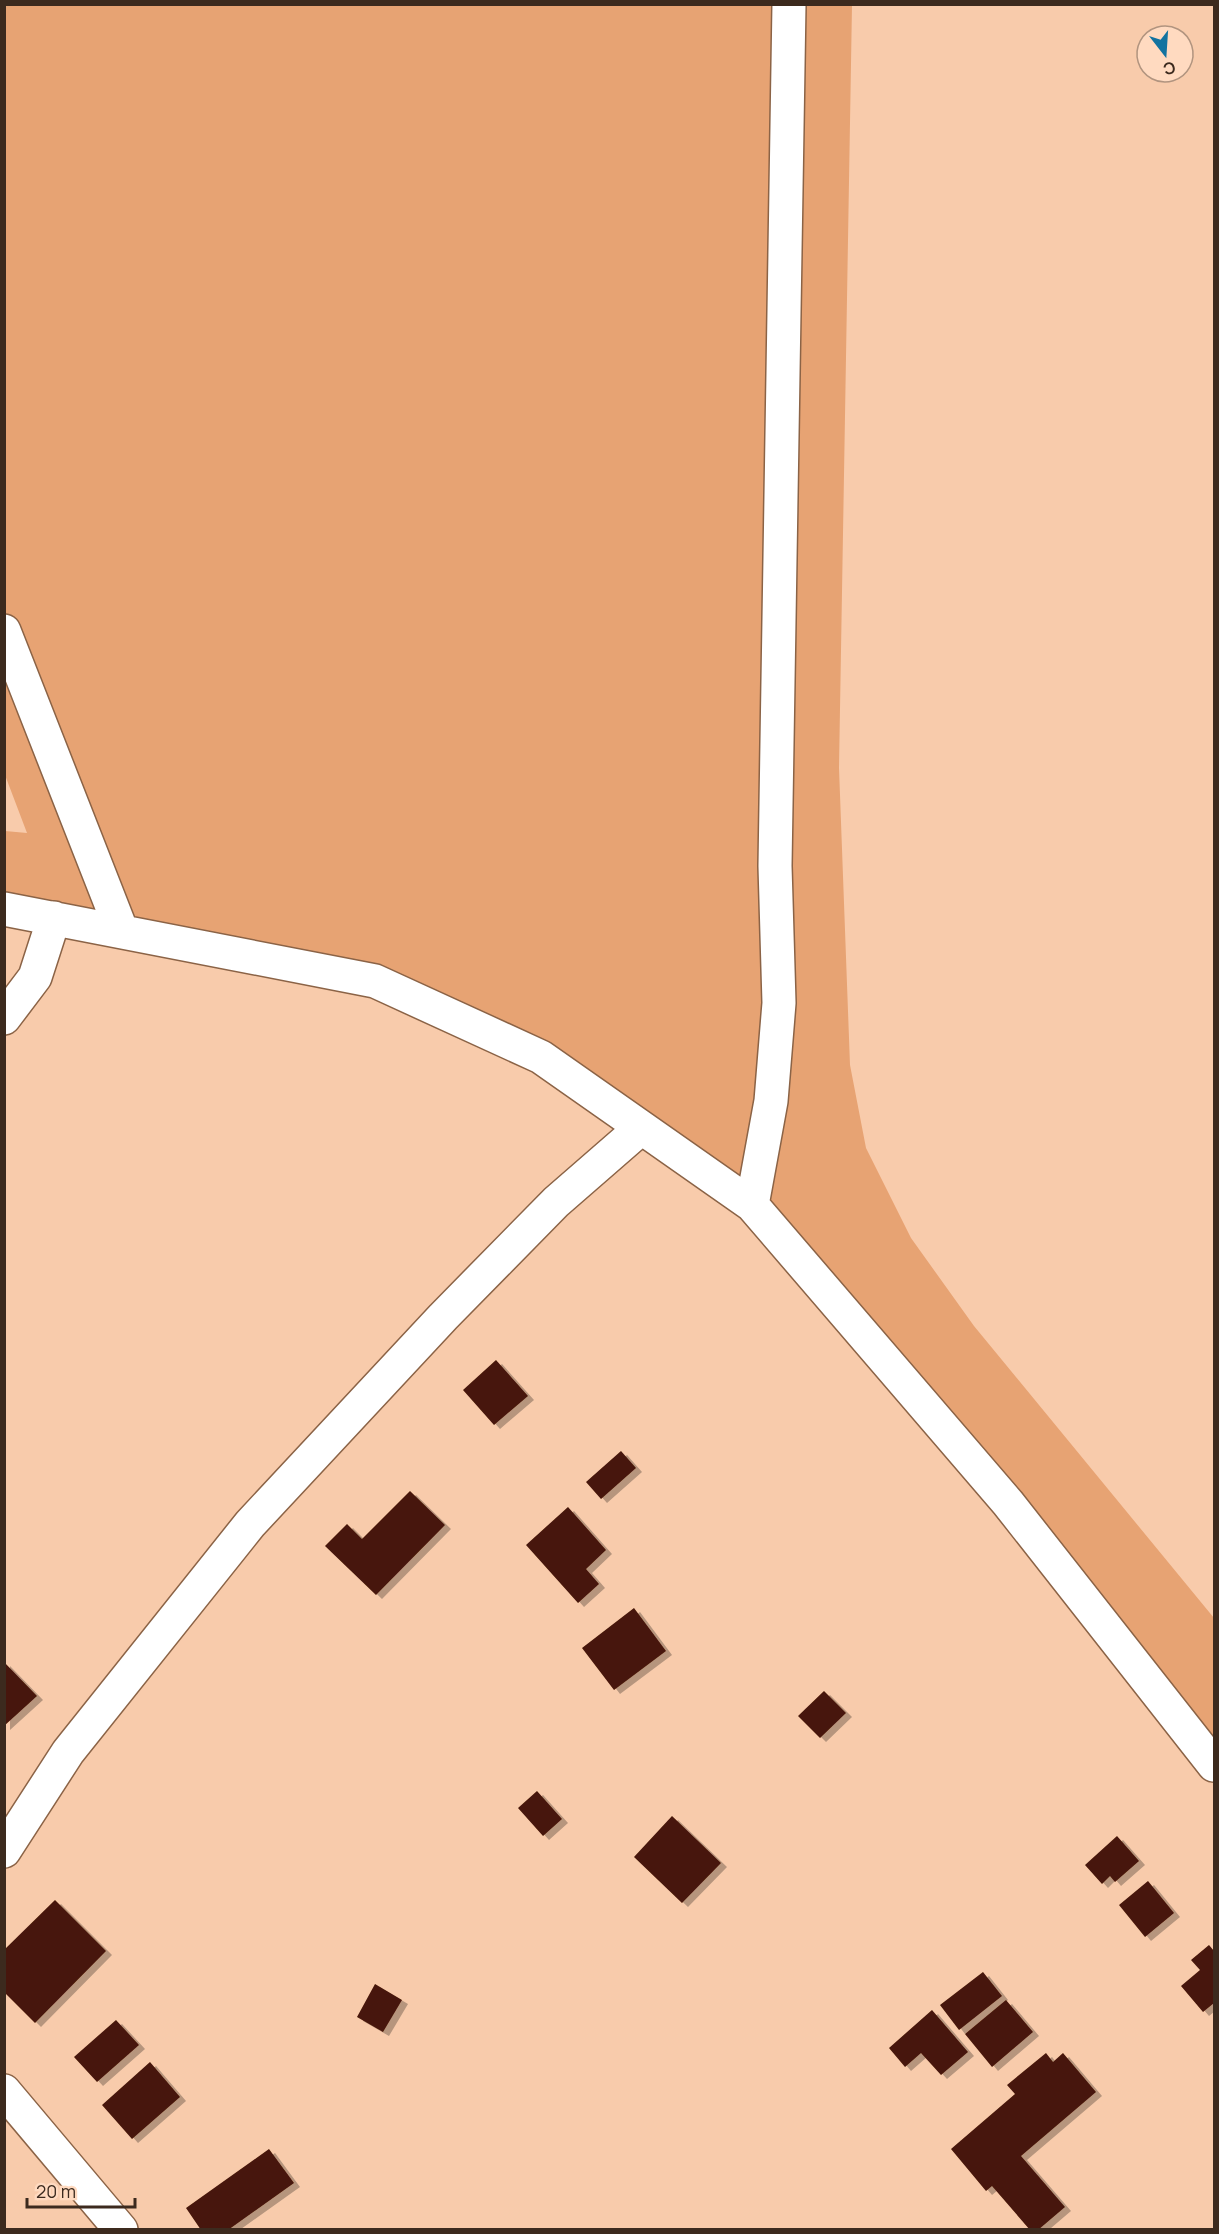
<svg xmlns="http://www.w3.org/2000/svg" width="1219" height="2234" viewBox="0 0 1219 2234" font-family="Manrope,sans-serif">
<defs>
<filter id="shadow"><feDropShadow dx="6" dy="4" stdDeviation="0" flood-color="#0004"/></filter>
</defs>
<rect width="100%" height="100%" fill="#f8cbab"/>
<!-- green -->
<path fill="#e7a373" d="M5 5H852L839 768 850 1065 866 1148 911 1238 974 1326 1214 1618V1765L752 1205 541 1057 375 981 5 909V831L27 833 5 775Z"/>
<!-- building -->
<path fill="#461608" filter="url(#shadow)" d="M496 1360 528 1396 494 1425 463 1390Z
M621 1451 636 1468 601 1499 586 1482Z
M410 1491 445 1525 376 1595 325 1546 347 1524 362 1539Z
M568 1507 606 1550 586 1569 599 1584 578 1603 526 1545Z
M634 1608 666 1651 614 1690 582 1648Z
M4 1662 37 1696 4 1726Z
M824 1691 846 1713 820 1738 798 1716Z
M537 1791 562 1819 543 1836 518 1808Z
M672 1816 721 1863 682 1903 634 1857Z
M1117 1836 1139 1861 1115 1882 1110 1876 1102 1884 1085 1865Z
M1148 1881 1174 1913 1145 1937 1119 1905Z
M55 1900 106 1951 35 2023 4 1992V1950Z
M1209 1945 1214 1951V2003L1203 2012 1181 1986 1200 1970 1191 1960Z
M983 1972 1002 1996 959 2030 940 2005Z
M375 1984 402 2000 383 2032 357 2017Z
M1006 2000 1033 2032 992 2067 965 2034Z
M932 2010 968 2052 941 2075 921 2053 905 2067 889 2048Z
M116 2020 139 2045 97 2082 74 2057Z
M1046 2053 1053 2062 1063 2053 1096 2092 1021 2156 1065 2207 1038 2230H1030L992 2186 986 2191 951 2149 1015 2094 1007 2085Z
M150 2062 180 2097 132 2139 102 2105Z
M269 2149 294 2183 228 2230H201L186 2208Z"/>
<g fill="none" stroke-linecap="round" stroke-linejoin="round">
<defs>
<path id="minor" d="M4 631 122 932
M4 909 375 981 541 1057 752 1205 1008 1503 1214 1765
M4 1018 35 977 54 918
M752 1205 771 1101 779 1003 775 866 789 4
M4 1851 68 1752 250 1524 443 1317 556 1202 641 1128
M4 2091 121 2230"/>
</defs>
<!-- minor casing -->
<use href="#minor" stroke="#8b6346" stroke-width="36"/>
<!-- minor -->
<use href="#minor" stroke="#fff" stroke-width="33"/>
</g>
<!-- border -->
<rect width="1219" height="2234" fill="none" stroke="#3c2a1e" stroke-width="12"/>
<!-- north arrow -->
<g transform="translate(1165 54) rotate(163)"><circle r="28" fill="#ffdac0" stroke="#b1947f" stroke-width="1.5"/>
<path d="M0-4.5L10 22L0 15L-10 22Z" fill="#1273a0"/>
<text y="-9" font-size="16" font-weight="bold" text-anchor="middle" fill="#3c2a1e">С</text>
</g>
<!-- scale -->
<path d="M27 2198v9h108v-9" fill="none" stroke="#3c2a1e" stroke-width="3"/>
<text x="36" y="2198" font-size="18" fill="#3c2a1e" stroke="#ffdac0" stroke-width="4.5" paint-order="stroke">20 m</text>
</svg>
